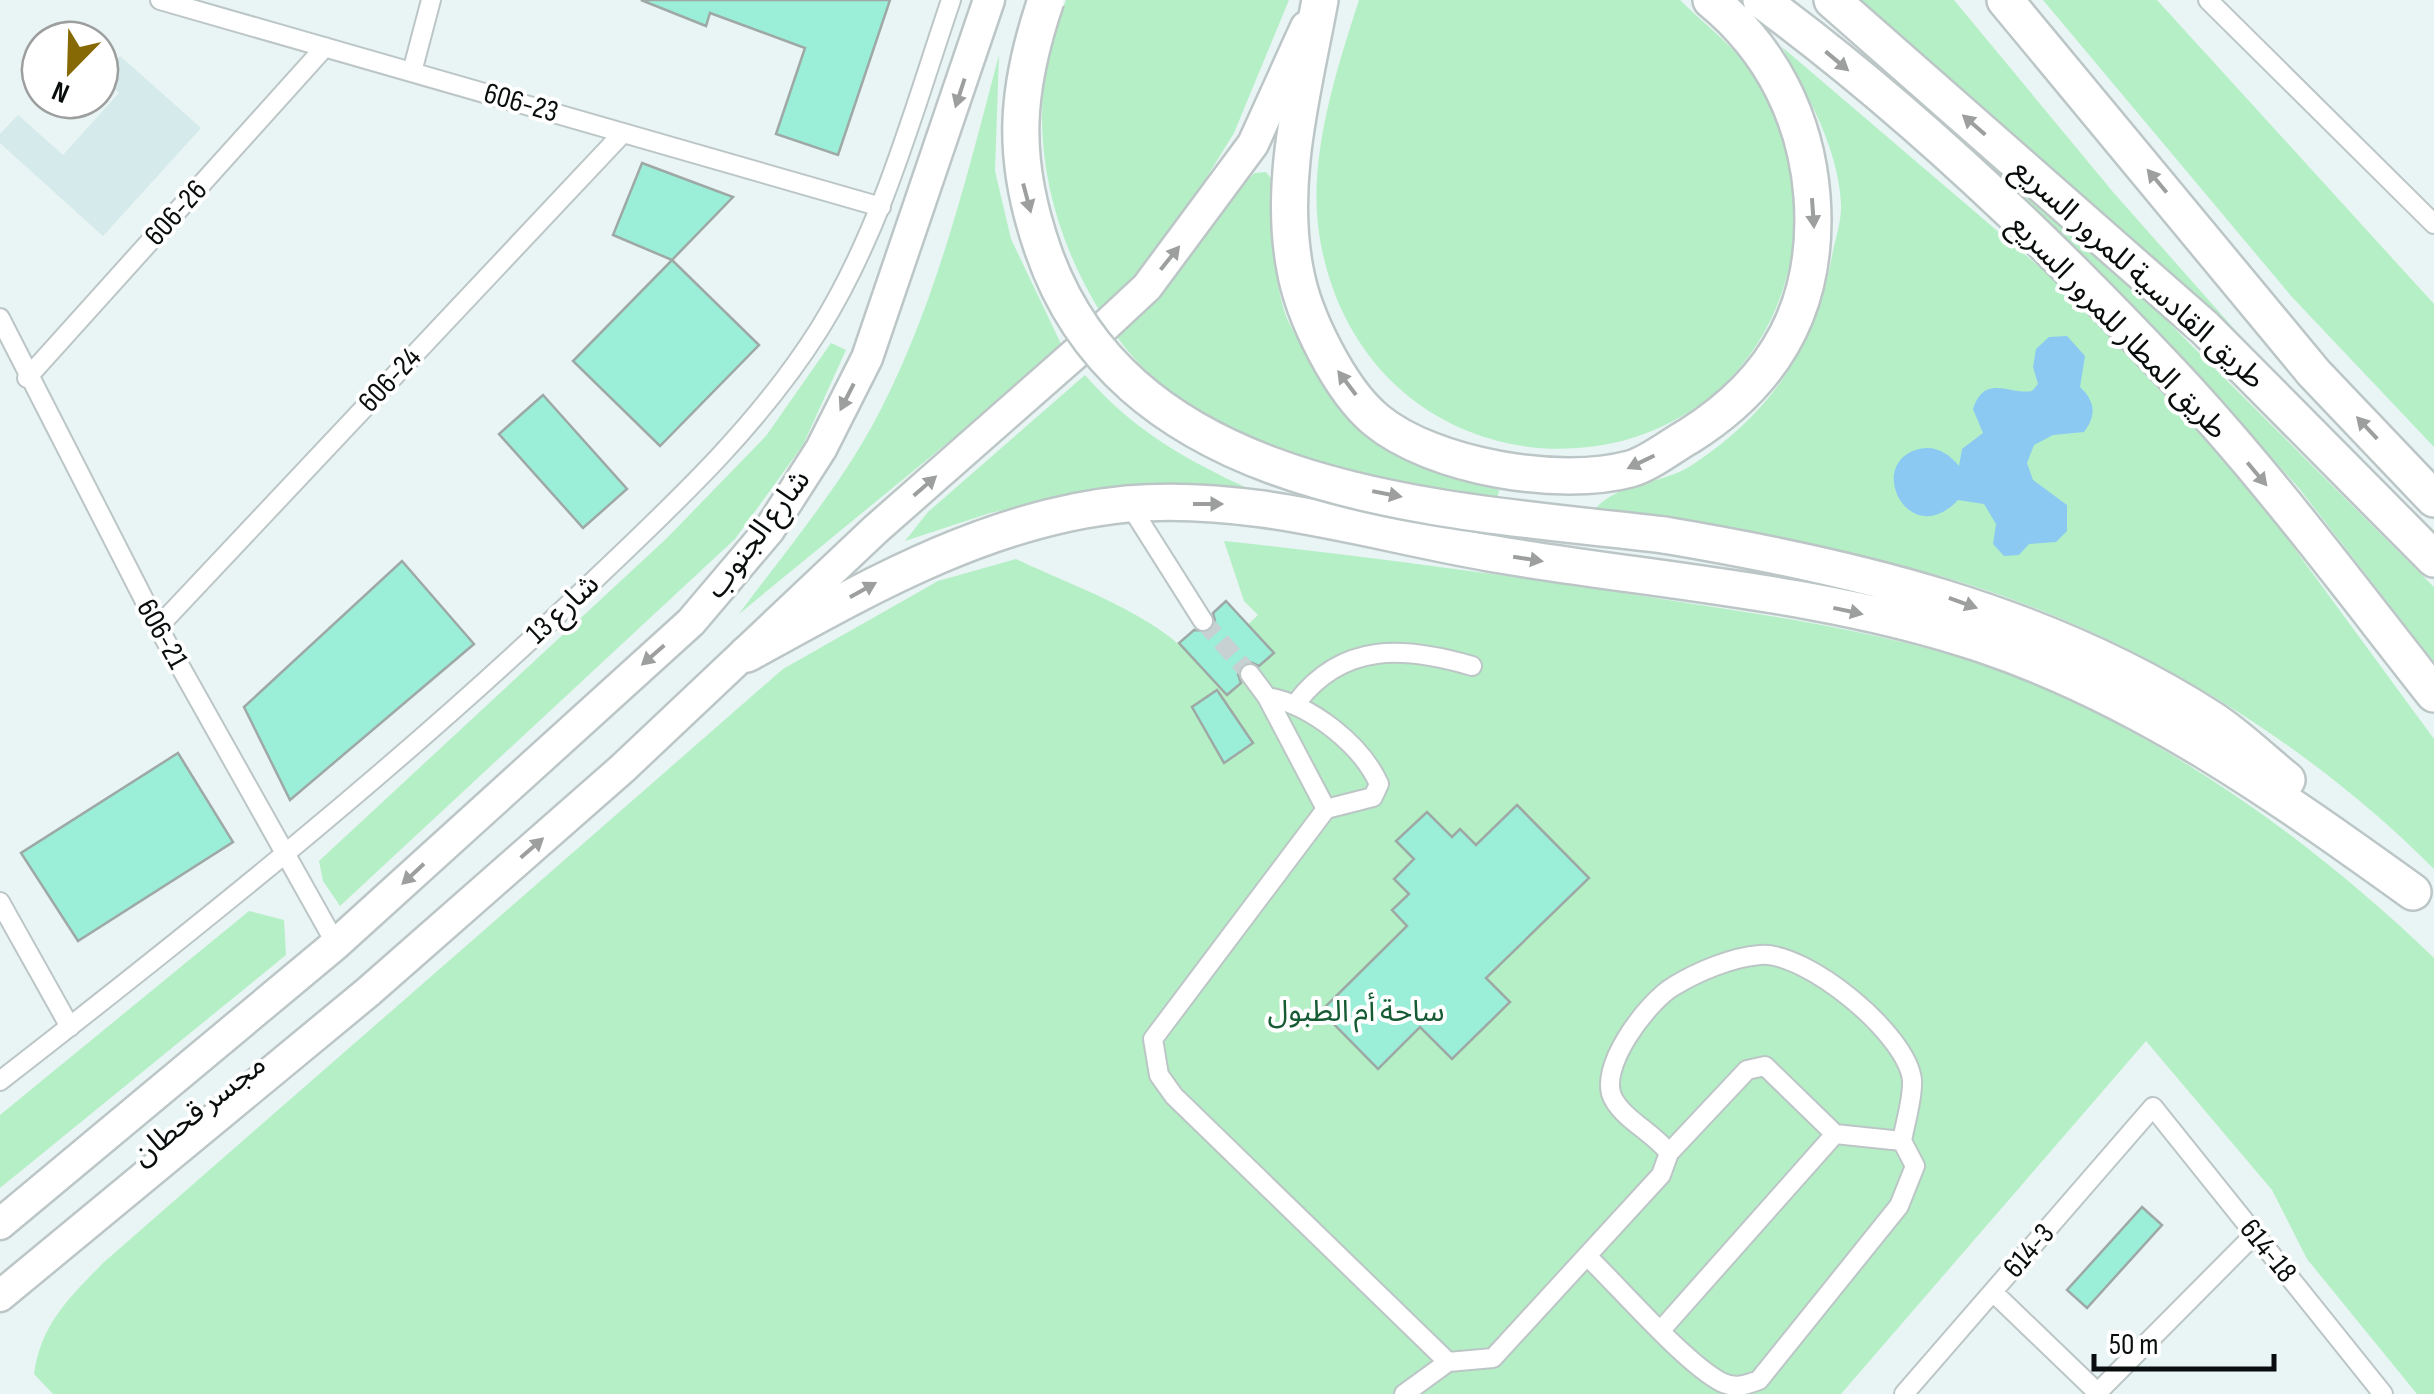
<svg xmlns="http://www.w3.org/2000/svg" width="2434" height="1394" viewBox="0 0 2434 1394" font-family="'Sofia Sans Condensed','Noto Sans Arabic',sans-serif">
<rect width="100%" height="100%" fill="#e9f4f4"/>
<!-- built -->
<path fill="#d5eaea" d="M120 56 201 128 103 236 0 143V134L18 115 63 155 119 93 101 76Z"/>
<!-- green -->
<path fill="#b5efc6" d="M1066 0H1289L1234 133 1176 227 1101 313C1043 220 1021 104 1066 0Z
M1359 0H1680C1701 21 1726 40 1745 63 1784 107 1802 184 1794 240 1758 513 1375 522 1321 245 1305 165 1335 75 1359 0Z
M1859 0H1954L2113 192 2312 417 1988 111Z
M2043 0H2157L2434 304V447L2292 297Z
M1782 47 2063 287 2248 485 2434 739V869C2302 736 2119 626 1937 575 1825 544 1710 527 1596 508 1621 481 1662 485 1692 465 1769 415 1816 347 1832 256 1835 240 1842 220 1841 203 1838 147 1807 95 1782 47Z
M999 55 995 171 1011 239 1063 348 739 614C784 553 834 494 871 428 934 313 966 180 999 55Z
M1969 139 2159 313 2434 587V662L2298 487 2206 385 1958 143Z
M1266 172 1272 180C1274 224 1271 267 1284 310 1288 324 1298 338 1305 351 1351 430 1413 468 1499 490L1497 499C1356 477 1209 461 1117 337L1245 181 1255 173Z
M831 343 846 350 803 445 735 539 340 906 323 881 319 861 667 538 766 436Z
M1085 375C1136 434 1195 465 1265 496L1054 499 990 513 905 541 928 512Z
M1224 541C1373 557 1520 577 1668 600 1792 619 1935 639 2050 691 2192 755 2322 850 2434 958V1394H2417L2307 1259 2272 1190 2146 1041 1841 1394H53L34 1374C41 1324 69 1298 103 1263L783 669 938 581 1016 559C1074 587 1150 611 1194 659L1214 657 1258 615 1244 601Z
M249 911 284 920 286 955 0 1188V1115Z"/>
<!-- water -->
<path fill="#8bc9f3" d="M2067 336 2085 356 2080 387C2095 401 2097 415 2084 432L2053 435 2034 445 2027 463 2033 480 2067 505V531L2056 542 2029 544 2019 555 2004 556 1993 544 1996 524 1984 504 1958 500C1909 552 1864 463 1919 449 1936 445 1949 454 1959 466L1962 449 1983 433 1973 409C1985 373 2008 395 2032 391L2038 384 2033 367 2036 349 2049 337Z"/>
<!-- building -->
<path fill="#9beed7" stroke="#9ea8a5" stroke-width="2.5" d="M641 0H890L838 155 776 134 805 48 710 13 706 26Z
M642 163 733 197 672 260 613 235Z
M672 260 759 345 660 446 573 361Z
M543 395 627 489 583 528 499 434Z
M402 561 474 644 290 800 244 707Z
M1226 601 1274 653 1259 666 1250 662 1242 665 1238 674 1241 683 1227 695 1179 643 1194 630 1210 631 1215 621 1213 613Z
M1217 690 1253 743 1224 763 1192 707Z
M178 753 233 842 78 941 21 853Z
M1517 805 1589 878 1486 978 1510 1002 1452 1059 1420 1027 1378 1069 1321 1011 1407 926 1392 910 1409 894 1394 879 1414 859 1396 841 1427 812 1452 837 1460 829 1476 845Z
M2142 1207 2162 1225 2087 1308 2067 1290Z"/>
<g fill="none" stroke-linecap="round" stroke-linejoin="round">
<!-- street-tunnel -->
<path stroke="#c8d1d1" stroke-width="18" stroke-dasharray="18 9" stroke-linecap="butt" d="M1203 621 1250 674"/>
<defs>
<path id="street" d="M160 0 881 207
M2208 0 2434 224
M412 72 431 0
M0 318 158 627 336 944
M27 378 325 47
M1129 504 1203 621
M158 627 623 133
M1250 674 1267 697 1326 809 1153 1039 1159 1075 1174 1096 1448 1362
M1267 697C1310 704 1361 744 1379 784L1373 797 1326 809
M1297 702C1343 642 1404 646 1472 666
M0 902 70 1027
M0 1081C202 924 403 763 588 586 672 506 758 427 820 328 882 228 913 112 951 0
M1589 1258C1622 1290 1685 1363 1721 1382 1735 1389 1746 1385 1759 1380L1899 1206 1915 1166 1902 1141 1835 1134 1765 1066 1747 1070 1669 1153
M1993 1292 2099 1394
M1662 1329 1835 1134
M2098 1392 2254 1235
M1404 1394 1448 1362 1493 1358 1661 1175 1669 1153C1654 1133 1626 1121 1614 1100 1595 1070 1648 1001 1674 986 1697 972 1732 957 1760 955 1806 951 1907 1034 1912 1080 1913 1099 1905 1123 1902 1141
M1904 1394 2153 1107 2383 1394"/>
<path id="primary" d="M1103 328 1147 287 1253 144 1306 27
M0 1224 336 944 691 622 769 530 821 449 867 358 989 0
M0 1296 368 992 623 768 876 529 1076 353"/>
<path id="highway" d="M1320 0C1304 88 1278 180 1295 269 1303 316 1340 390 1376 420 1433 467 1560 488 1630 469 1649 464 1671 446 1689 436 1778 380 1820 302 1812 196 1806 119 1772 50 1711 0
M1761 0C1908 108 2045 239 2170 372 2265 473 2348 585 2434 694
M1832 0 2205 328 2434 559
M2005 0 2314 373 2434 499
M1664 535C1855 567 2044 612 2210 718 2237 735 2262 760 2287 780
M747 654C865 589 989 517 1127 504 1248 493 1370 532 1489 553 1652 581 1823 591 1981 644 2140 697 2278 795 2413 892"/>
</defs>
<!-- street casing -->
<use href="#street" stroke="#bcc6c6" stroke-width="22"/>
<!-- primary casing -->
<use href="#primary" stroke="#bcc6c6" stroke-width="35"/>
<!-- highway casing -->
<use href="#highway" stroke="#bcc6c6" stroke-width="40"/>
<!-- street -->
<use href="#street" stroke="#fff" stroke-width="18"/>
<!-- primary -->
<use href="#primary" stroke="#fff" stroke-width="30"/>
<!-- highway -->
<use href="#highway" stroke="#fff" stroke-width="35"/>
<defs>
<path id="highway-bridge" d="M1046 0C1015 91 1011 158 1043 250 1129 499 1444 509 1664 535"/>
</defs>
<!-- highway-bridge casing -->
<use href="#highway-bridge" stroke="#bcc6c6" stroke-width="40" stroke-linecap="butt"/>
<!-- highway-bridge -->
<use href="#highway-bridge" stroke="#fff" stroke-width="35"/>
</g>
<!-- one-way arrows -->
<defs><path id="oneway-solid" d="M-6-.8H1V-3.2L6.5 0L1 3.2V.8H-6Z" transform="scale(2.5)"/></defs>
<g fill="#9d9e9e">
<use href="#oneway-solid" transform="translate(1837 61) rotate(40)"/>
<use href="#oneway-solid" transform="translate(960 93) rotate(108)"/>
<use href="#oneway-solid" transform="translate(1974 125) rotate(-139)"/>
<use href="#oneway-solid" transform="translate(2157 181) rotate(-130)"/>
<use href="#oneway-solid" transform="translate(1027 198) rotate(75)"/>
<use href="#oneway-solid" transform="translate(1813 213) rotate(86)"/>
<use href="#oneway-solid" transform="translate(1170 258) rotate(-51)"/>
<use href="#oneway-solid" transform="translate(1347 383) rotate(-127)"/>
<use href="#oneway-solid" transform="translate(847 397) rotate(117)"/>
<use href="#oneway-solid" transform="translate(2367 428) rotate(-133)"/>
<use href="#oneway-solid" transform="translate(1641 462) rotate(154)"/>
<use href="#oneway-solid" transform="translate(2257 474) rotate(50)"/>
<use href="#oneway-solid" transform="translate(925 486) rotate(-41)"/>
<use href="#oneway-solid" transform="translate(1387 494) rotate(11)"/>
<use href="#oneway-solid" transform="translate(1208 504)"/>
<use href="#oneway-solid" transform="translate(1528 559) rotate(9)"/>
<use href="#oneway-solid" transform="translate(863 590) rotate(-29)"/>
<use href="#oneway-solid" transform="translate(1963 603) rotate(20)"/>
<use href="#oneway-solid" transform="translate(1848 611) rotate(12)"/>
<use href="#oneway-solid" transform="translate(653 655) rotate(139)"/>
<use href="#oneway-solid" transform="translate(532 848) rotate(-41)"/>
<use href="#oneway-solid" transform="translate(413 874) rotate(137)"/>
</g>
<g text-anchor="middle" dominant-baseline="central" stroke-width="8" stroke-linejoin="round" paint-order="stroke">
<!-- street labels -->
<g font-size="30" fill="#0a0d0d" stroke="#fff">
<text transform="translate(521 103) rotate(16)">606-23</text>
<text transform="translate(176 213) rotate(-48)">606-26</text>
<text transform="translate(2138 274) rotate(42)">طريق القادسية للمرور السريع</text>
<text transform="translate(2118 327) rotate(46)">طريق المطار للمرور السريع</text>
<text transform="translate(390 380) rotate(-47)">606-24</text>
<text transform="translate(758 534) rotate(-53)">شارع الجنوب</text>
<text transform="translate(563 609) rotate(-43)">شارع 13</text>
<text transform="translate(162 634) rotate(61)">606-21</text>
<text transform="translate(199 1110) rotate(-38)">مجسر قحطان</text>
<text transform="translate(2029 1251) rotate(-49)">614-3</text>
<text transform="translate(2268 1251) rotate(51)">614-18</text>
</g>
<!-- park labels -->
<g font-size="30" fill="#165b34" stroke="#fff">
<text x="1356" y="1012">ساحة أم الطبول</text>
</g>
</g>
<!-- north arrow -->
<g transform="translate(70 70) rotate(203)"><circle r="48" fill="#ffffff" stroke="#9d9e9e" stroke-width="2.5"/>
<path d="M0-8L18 38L0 25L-18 38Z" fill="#866904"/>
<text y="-15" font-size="28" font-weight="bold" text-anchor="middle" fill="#0a0d0d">N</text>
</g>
<!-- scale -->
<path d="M2094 1354v15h180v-15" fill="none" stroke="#0a0d0d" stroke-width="5"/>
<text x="2109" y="1354" font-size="30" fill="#0a0d0d" stroke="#ffffff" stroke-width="8" paint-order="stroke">50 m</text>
</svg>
